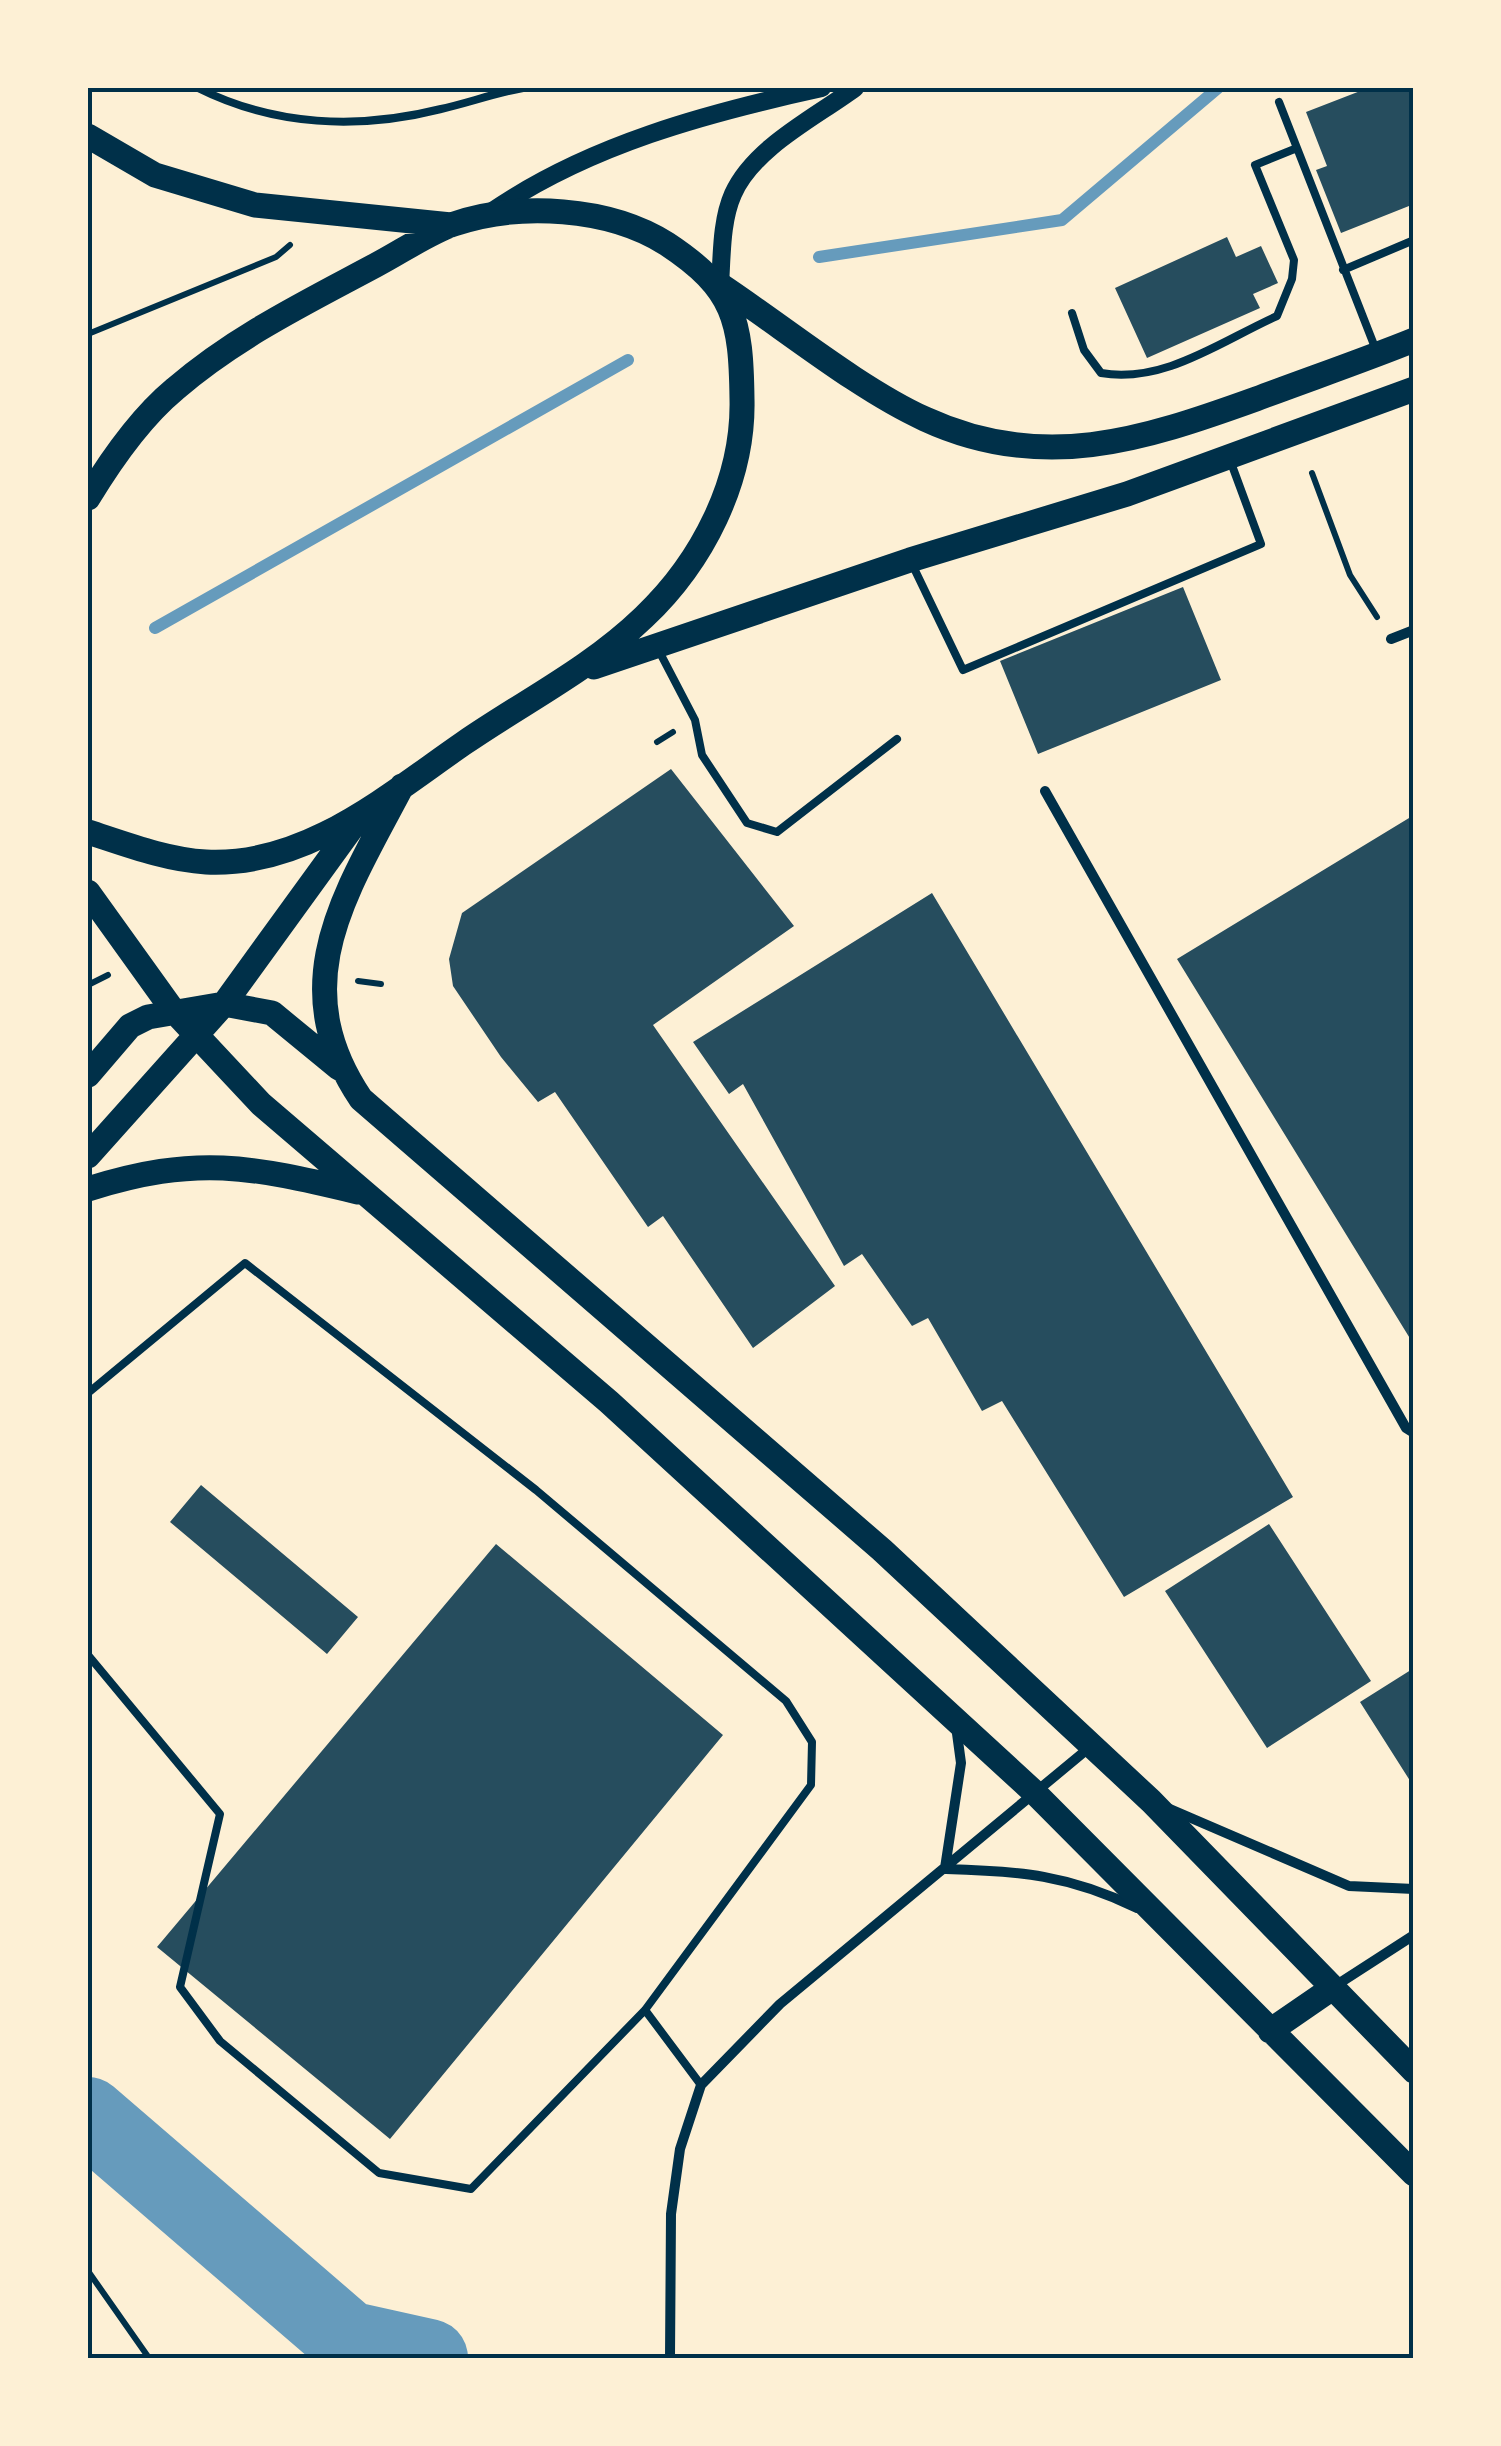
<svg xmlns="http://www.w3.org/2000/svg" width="1501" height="2446" viewBox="0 0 1501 2446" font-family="'Work Sans',sans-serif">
<rect width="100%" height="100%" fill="#fdf0d5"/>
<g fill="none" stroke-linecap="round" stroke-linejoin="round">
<!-- stream -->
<path stroke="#669bbc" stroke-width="12" d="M819 257 1062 220 1218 88
M155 628 628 360"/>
<!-- river -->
<path stroke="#669bbc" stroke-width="78" d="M88 2116 348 2340 429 2358"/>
</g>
<!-- building -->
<path fill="#264d5e" d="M1368 88H1414V204L1341 233 1316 170 1327 166 1306 112Z
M1227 237 1236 257 1261 246 1278 283 1253 294 1260 308 1147 358 1115 288Z
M1183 587 1221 680 1038 754 1000 661Z
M671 769 794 926 653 1025 835 1286 753 1348 663 1216 648 1227 555 1092 538 1102 501 1057 453 986 449 959 462 913Z
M1414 815V1345L1177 959Z
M932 893 1293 1497 1124 1597 1002 1401 982 1411 928 1318 912 1326 862 1254 844 1266 743 1084 729 1094 693 1042Z
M201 1485 358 1617 327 1654 170 1522Z
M1269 1524 1371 1681 1267 1748 1165 1591Z
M496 1544 723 1735 390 2139 157 1947Z
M1414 1668V1787L1360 1702Z"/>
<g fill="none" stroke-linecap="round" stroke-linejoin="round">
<!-- path -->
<path stroke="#003049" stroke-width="6" d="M88 334 276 257 290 245
M1312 473 1350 575 1377 617
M657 742 673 732
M358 981 381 984
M88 985 108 975
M88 2271 149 2358"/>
<!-- service -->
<path stroke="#003049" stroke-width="8" d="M198 88C274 126 358 130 441 109 468 103 495 93 523 88
M1279 102 1376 350
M1343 270 1414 240
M1072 313 1084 350 1101 373C1164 384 1221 341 1277 316L1292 279 1294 260 1255 165 1297 148
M912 564 963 670 1261 544 1230 460
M659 651 695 720 702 755 747 823 777 832 897 739
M88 1393 245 1263 536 1490 786 1701 812 1742 811 1785 645 2010 471 2189 379 2173 220 2041 180 1987 220 1814 88 1655
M645 2010 701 2085"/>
<!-- minor -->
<path stroke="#003049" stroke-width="10" d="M1391 639 1414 630
M1045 791 1406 1428 1414 1433
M1170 1809 1349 1886 1414 1889
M945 1868 961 1763 956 1726
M946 1869C1020 1871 1069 1875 1137 1908
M1335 1986 1414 1935
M670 2358 671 2214 680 2149 701 2085 780 2004 1090 1747"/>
<!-- tertiary -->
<path stroke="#003049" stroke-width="18" d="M491 212C588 145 707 113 822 88
M720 285C722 256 721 221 733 194 754 147 816 117 855 88"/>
<!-- primary -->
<path stroke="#003049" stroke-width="25" d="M88 136 155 175 255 205 451 225
M720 285C782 326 859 389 925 419 1042 473 1142 440 1256 399 1309 379 1362 361 1414 340
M88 498C111 460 140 418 175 389 235 337 307 302 376 265 401 252 428 233 454 224 519 202 609 207 667 244 735 289 741 320 742 399 744 481 702 562 644 617 590 669 525 701 464 743 387 796 306 867 206 862 167 860 125 844 88 832
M594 667 910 560 1127 494 1414 389
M402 786C346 893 283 983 361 1099L882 1550 1151 1801 1414 2071
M88 892 172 1009 261 1104 609 1402 1034 1792 1414 2174
M88 1075 130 1026 148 1017 224 1004 272 1013 339 1068
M88 1156 224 1004 356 822
M88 1189C197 1155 249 1166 358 1192
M1270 2031 1331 1989"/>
</g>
<!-- border -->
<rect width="1501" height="2446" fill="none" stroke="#fdf0d5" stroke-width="180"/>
<rect x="90" y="90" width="1321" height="2266" fill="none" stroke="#003049" stroke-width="4"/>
</svg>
